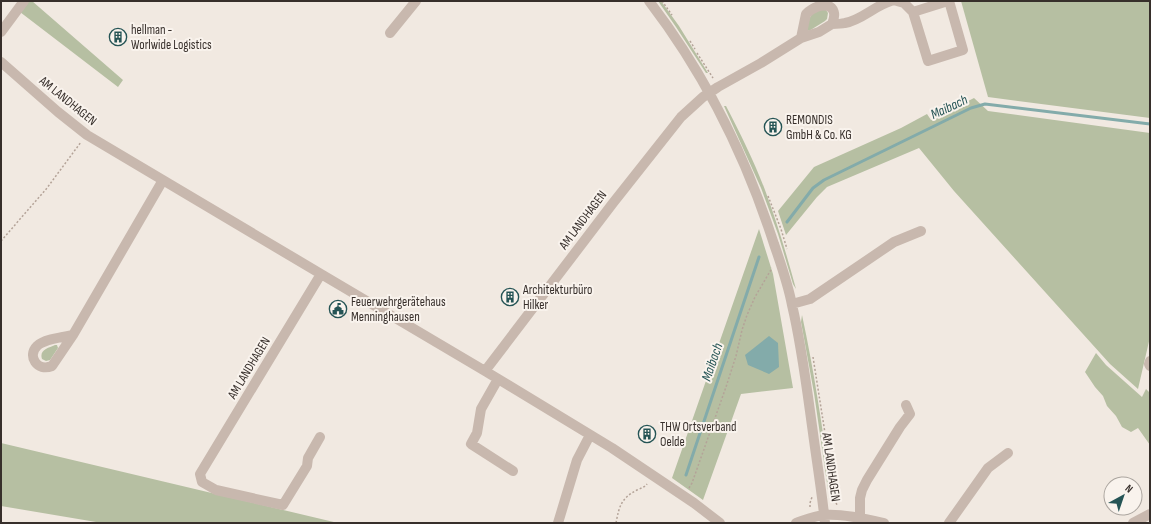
<svg xmlns="http://www.w3.org/2000/svg" width="1151" height="524" viewBox="0 0 1151 524" font-family="'Sofia Sans Condensed',sans-serif">
<rect width="100%" height="100%" fill="#f1e9e1"/>
<!-- green -->
<path fill="#b6bfa2" d="M28 1H32L123 80 118 87 20 12Z
M658 1H661L679 26 708 73H706L676 27Z
M961 1H1150V118L988 97Z
M816 10H826L828 13 827 19 825 21 809 31 807 30C808 22 809 16 816 10Z
M974 98 988 111 1150 133V337L1138 389 1110 364 954 191 919 148 827 187 817 197 786 235 778 211 814 167 901 128 927 114 931 120Z
M724 106H726C740 133 754 161 765 190 777 222 787 256 796 289L793 284 778 234 761 188Z
M759 229 773 274 793 388 741 394 703 500 672 478Z
M802 315C814 371 823 429 830 486L829 490H828L814 393 801 322Z
M55 345H57L58 348 50 360 46 361 42 359C39 350 48 348 55 345Z
M1096 353 1106 365 1142 397 1146 389 1150 393V445L1138 428 1131 432 1122 427 1116 416 1107 406 1103 396 1095 387 1085 372Z
M1 443 338 523H102L1 506Z"/>
<!-- water -->
<path fill="#83abaa" d="M769 336 778 343 779 367 769 374 748 365 745 355Z"/>
<g fill="none" stroke-linecap="round" stroke-linejoin="round">
<!-- stream -->
<path stroke="#83abaa" stroke-width="3" d="M787 222 813 188 824 180 971 108 985 104 1150 124
M686 475 759 257"/>
<!-- path -->
<path stroke="#b4a398" stroke-width="1.5" stroke-dasharray="2 2" stroke-linecap="butt" d="M662 1 672 15
M690 41 695 49
M697 53 713 78
M768 196 781 229 787 249
M1 241 47 188 81 142
M813 357 825 433 832 493 837 505
M689 488 692 483 726 387 736 356 742 330 747 315 755 297 772 268
M810 507V503L812 497
M616 523C619 507 621 498 637 490 641 488 645 487 647 484"/>
<!-- minor -->
<path stroke="#c8b8ae" stroke-width="10" d="M649 1C705 74 746 157 774 244 781 264 788 284 792 305 802 347 807 390 813 433 817 463 822 493 825 523
M897 1 904 3 913 12 928 61 963 50 949 1
M913 12 948 1
M832 24C836 24 841 24 845 23 862 20 874 6 891 1
M1 32 24 1
M390 33 416 1
M1 62 58 112 87 135 321 274 485 371 612 448 694 503 720 523
M792 304 810 299 894 242 921 231
M73 335C63 337 44 339 37 346 27 356 37 372 52 366L73 335 163 180
M1150 361 1149 364 1150 366
M485 371 613 203 681 117 703 97 718 87 761 63 801 38 819 32 832 24C841 3 820 0 806 14L801 38
M498 379 481 409 477 433 471 444 513 471
M320 437 308 458 307 466 283 505 216 490 202 482 200 474 321 274
M860 518V498L862 490 867 480 900 427 910 414 906 405
M558 523 577 460 590 435
M796 523C805 520 814 516 824 515 841 513 867 519 884 523
M949 523 988 468 1008 453
M1133 523 1150 514"/>
</g>
<!-- icons -->
<defs>
<symbol id="building-ring" viewBox="-11 -11 22 22"><circle r="9.5" fill="#f9f3ed" stroke="#255455" stroke-width="1.5"/><path d="M-4-6H4V6H1V3H-1V6H-4ZM-2.5-4.3h1.7v1.8h-1.7ZM.8-4.3h1.7v1.8H.8ZM-2.5-1h1.7V.8h-1.7ZM.8-1h1.7V.8H.8Z" fill="#255455"/></symbol>
<symbol id="civic-ring" viewBox="-11 -11 22 22"><circle r="9.5" fill="#f9f3ed" stroke="#255455" stroke-width="1.5"/><path d="M-.6-6.5H3V-4.5H.6V-3L4-1V1h2V6H-6V1h2V-1L-.6-3ZM-1.2 2.5V6h2.4V2.5Z" fill="#255455"/></symbol>
</defs>
<g fill-rule="evenodd">
<use href="#building-ring" x="108" y="27" width="20" height="20"/>
<use href="#building-ring" x="763" y="117" width="20" height="20"/>
<use href="#building-ring" x="500" y="287" width="20" height="20"/>
<use href="#civic-ring" x="328" y="299" width="20" height="20"/>
<use href="#building-ring" x="637" y="424" width="20" height="20"/>
</g>
<g text-anchor="middle" dominant-baseline="central" stroke-width="4" stroke-linejoin="round" paint-order="stroke">
<!-- poi labels -->
<g font-size="13" fill="#372f2b" stroke="#f9f3ed" text-anchor="start">
<text x="131" y="30">hellman -<tspan x="131" dy="15">Worlwide Logistics</tspan></text>
<text x="786" y="120">REMONDIS<tspan x="786" dy="15">GmbH &amp; Co. KG</tspan></text>
<text x="523" y="290">Architekturbüro<tspan x="523" dy="15">Hilker</tspan></text>
<text x="351" y="302">Feuerwehrgerätehaus<tspan x="351" dy="15">Menninghausen</tspan></text>
<text x="660" y="427">THW Ortsverband<tspan x="660" dy="15">Oelde</tspan></text>
</g>
<!-- street labels -->
<g font-size="13" fill="#372f2b" stroke="#f9f3ed">
<text transform="translate(68 101) rotate(39)">AM LANDHAGEN</text>
<text transform="translate(583 220) rotate(-53)">AM LANDHAGEN</text>
<text transform="translate(249 368) rotate(-59)">AM LANDHAGEN</text>
<text transform="translate(831 467) rotate(82)">AM LANDHAGEN</text>
</g>
<!-- water labels -->
<g font-size="14" font-style="italic" fill="#255455" stroke="#f9f3ed">
<text transform="translate(949 107) rotate(-25)">Maibach</text>
<text transform="translate(712 362) rotate(-71)">Maibach</text>
</g>
</g>
<!-- border -->
<rect width="1151" height="524" fill="none" stroke="#372f2b" stroke-width="4"/>
<!-- north arrow -->
<g transform="translate(1123 496) rotate(40)"><circle r="19" fill="#f9f3ed" stroke="#aba59f"/>
<path d="M0-3L7 15L0 10L-7 15Z" fill="#255455"/>
<text y="-6" font-size="11" font-weight="bold" text-anchor="middle" fill="#372f2b">N</text>
</g>
</svg>
